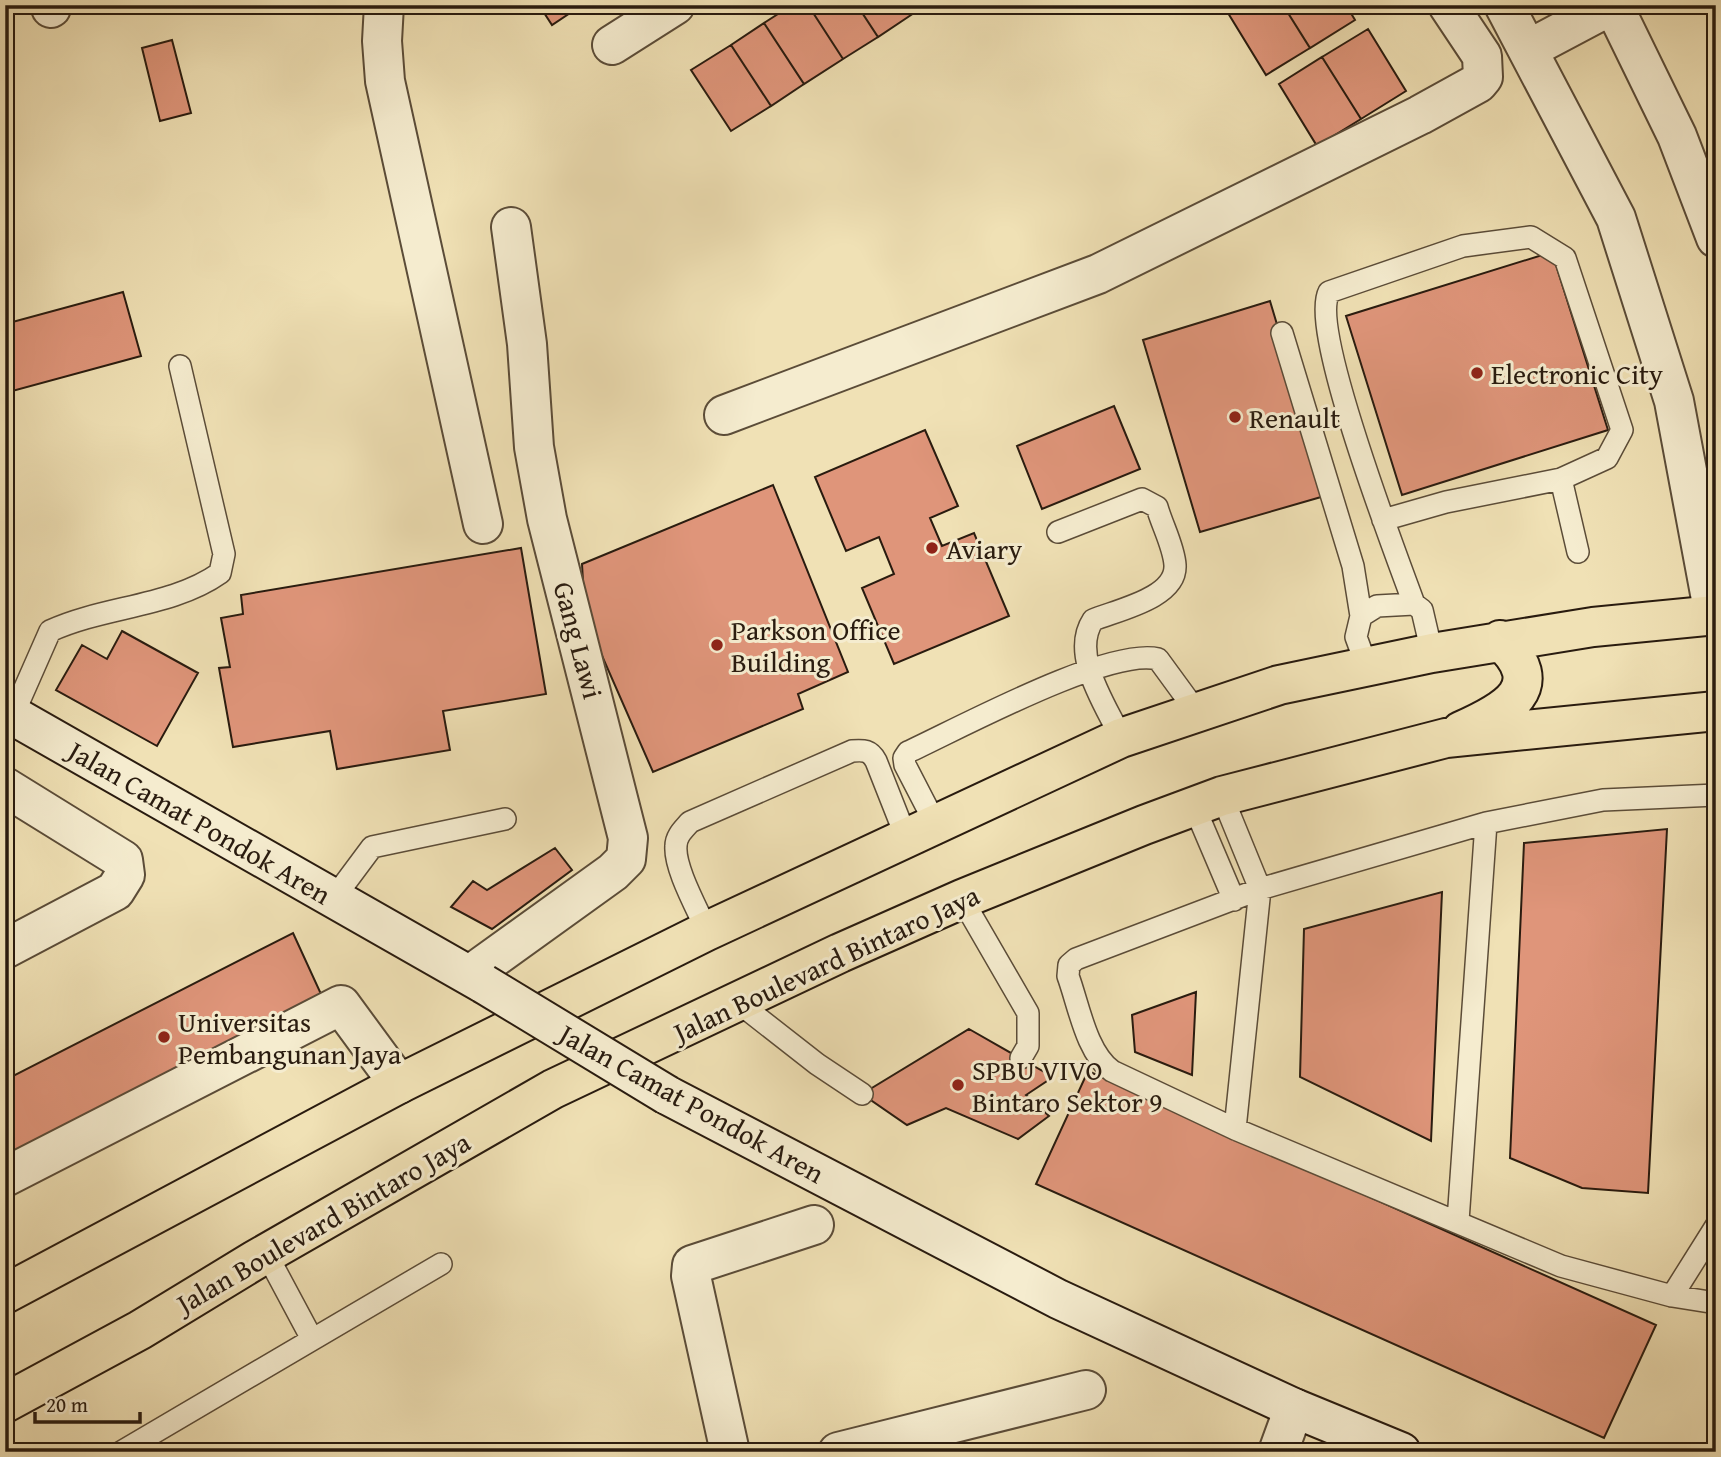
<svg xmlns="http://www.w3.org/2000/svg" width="1721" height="1457" viewBox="0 0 1721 1457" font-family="'Gentium Book Plus',serif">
<rect width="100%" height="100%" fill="#f0e1b5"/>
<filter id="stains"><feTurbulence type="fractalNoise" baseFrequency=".00286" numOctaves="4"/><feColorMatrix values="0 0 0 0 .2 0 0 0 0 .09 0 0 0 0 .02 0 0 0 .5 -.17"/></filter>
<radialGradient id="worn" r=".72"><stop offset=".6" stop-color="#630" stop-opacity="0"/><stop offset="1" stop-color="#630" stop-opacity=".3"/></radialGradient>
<!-- building -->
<path fill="#df957a" stroke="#291b0f" stroke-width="2" d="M539 5H582L552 25Z
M792 5H808L843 59 804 84 764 23Z
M808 5H857L878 37 843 59Z
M857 5H918L920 9 878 37Z
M1240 5H1283L1310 48 1266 75 1228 13Z
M1283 5H1346L1355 20 1310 48Z
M764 23 804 84 771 106 731 45Z
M1368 29 1406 91 1361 119 1322 57Z
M172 40 191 113 160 121 142 48Z
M731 45 771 106 731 131 691 70Z
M1322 57 1361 119 1317 146 1279 84Z
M1552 252 1608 430 1402 495 1346 316Z
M123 292 141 356 5 393V324Z
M1270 301 1328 495 1200 532 1143 340Z
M1114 406 1140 469 1042 509 1017 446Z
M925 430 958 506 930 518 942 546 974 533 1009 616 894 664 862 588 894 574 879 537 846 551 815 477Z
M773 485 848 672 798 694 803 709 653 772 585 617 582 564Z
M521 548 546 694 443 711 450 750 337 769 330 731 233 747 219 668 230 667 221 618 243 614 241 595Z
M122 631 198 673 157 746 56 690 82 645 107 659Z
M1667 829 1648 1193 1582 1188 1510 1158 1524 843Z
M555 848 572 870 492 929 451 907 473 881 487 890Z
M1442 892 1431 1141 1300 1077 1304 929Z
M293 933 321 994 5 1157V1080Z
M1196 992 1192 1075 1135 1052 1132 1015Z
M969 1029 1053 1077 1026 1095 1049 1116 1018 1139 946 1108 907 1125 862 1094Z
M1088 1071 1656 1325 1604 1438 1036 1184Z"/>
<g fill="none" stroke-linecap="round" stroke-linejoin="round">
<defs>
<path id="service" d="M1282 333 1353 566 1361 616
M1383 520 1446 502 1561 479
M1058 532 1142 499 1157 507C1162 525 1174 547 1175 565 1177 598 1117 610 1093 620 1070 655 1106 705 1121 738
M1432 653 1422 610 1414 604C1396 554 1309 330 1329 292L1463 246 1531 237 1565 258 1622 430 1607 458 1561 479 1578 552
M1367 667 1356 637 1361 616 1377 606 1414 604
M13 715 50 631C104 606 172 607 220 573L224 554 180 366
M1716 795 1603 800 1486 823 1260 889 1076 959 1069 965 1068 976C1079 1006 1086 1052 1112 1071L1235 1129 1561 1266 1672 1296 1716 1303
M1222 796 1260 889 1235 1129
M1194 806 1234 900
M935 823 905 765 904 758 908 752C960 728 1109 647 1158 659L1196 711
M334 898 372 847 505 819
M962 899 1028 1013V1046L1021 1058
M707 931C698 910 674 868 676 846 676 836 683 830 690 822L852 751C864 750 870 750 876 761L906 837
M739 1003 817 1064 862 1094
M1458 1221 1486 823
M266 1253 312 1339
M1672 1296 1716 1226
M121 1452 441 1264"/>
<path id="minor" d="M50 5 51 8
M384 5 382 41 385 81 483 524
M1504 5 1616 218 1674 401 1714 615
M1613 5 1677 136 1716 238
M612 45 675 5
M1529 49 1612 5
M724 415 1098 274 1420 115 1478 83 1483 77 1482 56 1448 5
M5 787 123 860 125 875 115 891 5 949
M470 975 613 872 626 859 628 838 547 519 534 447 527 344 511 227
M5 1177 341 1005 399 1084
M730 1452 691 1276 692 1265 814 1225
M838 1452 1086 1390
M1278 1452 1294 1408"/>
<path id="secondary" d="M5 711 484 984
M667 1095 1058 1299 1294 1408 1401 1452"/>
<path id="primary" d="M1461 731C1506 711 1551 687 1500 640
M5 1294 399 1084 707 931 1121 738 1279 685 1432 653 1593 627 1716 615
M5 1403 140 1330 255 1260 553 1089 840 953 962 899 1144 825 1222 796 1446 738 1716 711"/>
</defs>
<!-- service casing -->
<use href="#service" stroke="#5b4c38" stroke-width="24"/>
<!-- minor casing -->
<use href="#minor" stroke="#5b4c38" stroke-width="42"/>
<!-- secondary casing -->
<use href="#secondary" stroke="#291b0f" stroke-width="42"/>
<!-- primary casing -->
<use href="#primary" stroke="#291b0f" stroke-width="42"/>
<!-- service -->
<use href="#service" stroke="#f5eccf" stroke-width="21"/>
<!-- minor -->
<use href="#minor" stroke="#f5eccf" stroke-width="38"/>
<!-- secondary -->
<use href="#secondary" stroke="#f5eccf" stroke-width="38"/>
<!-- primary -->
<use href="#primary" stroke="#f0e1b5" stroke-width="38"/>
<defs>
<path id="secondary-bridge" d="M484 984 667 1095"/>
</defs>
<!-- secondary-bridge casing -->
<use href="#secondary-bridge" stroke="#291b0f" stroke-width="42" stroke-linecap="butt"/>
<!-- secondary-bridge -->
<use href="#secondary-bridge" stroke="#f5eccf" stroke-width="38"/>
</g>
<!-- markers -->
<g fill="#8f2418" stroke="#f5eccf" stroke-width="2.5">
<circle cx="1477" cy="373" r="7"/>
<circle cx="1235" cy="417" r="7"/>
<circle cx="932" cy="548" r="7"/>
<circle cx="717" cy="645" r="7"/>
<circle cx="164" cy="1037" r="7"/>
<circle cx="958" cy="1085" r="7"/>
</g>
<g text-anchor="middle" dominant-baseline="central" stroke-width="6" stroke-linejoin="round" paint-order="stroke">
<!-- poi labels -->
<g font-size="28" fill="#291b0f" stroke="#f5eccf" text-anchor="start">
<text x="1491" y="373">Electronic City</text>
<text x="1249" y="417">Renault</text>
<text x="946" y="548">Aviary</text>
<text x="731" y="629">Parkson Office<tspan x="731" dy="32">Building</tspan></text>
<text x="178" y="1021">Universitas<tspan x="178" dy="32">Pembangunan Jaya</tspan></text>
<text x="972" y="1069">SPBU VIVO<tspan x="972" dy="32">Bintaro Sektor 9</tspan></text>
</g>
<!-- street labels -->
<g font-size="28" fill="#291b0f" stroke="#f5eccf">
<text transform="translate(579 640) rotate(75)">Gang Lawi</text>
<text transform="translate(200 822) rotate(30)">Jalan Camat Pondok Aren</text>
<text transform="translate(826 963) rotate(-25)">Jalan Boulevard Bintaro Jaya</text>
<text transform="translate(692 1103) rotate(29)">Jalan Camat Pondok Aren</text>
<text transform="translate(323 1222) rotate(-30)">Jalan Boulevard Bintaro Jaya</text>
</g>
</g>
<!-- margin -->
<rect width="1721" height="1457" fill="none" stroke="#f0e1b5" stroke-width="28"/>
<rect x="7" y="7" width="1707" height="1443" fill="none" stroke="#291b0f" stroke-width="3.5"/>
<rect x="14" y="14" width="1693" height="1429" fill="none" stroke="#291b0f" stroke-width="2"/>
<!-- scale -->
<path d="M35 1412v10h105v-10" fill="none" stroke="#291b0f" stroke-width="3.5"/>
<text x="46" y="1412" font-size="21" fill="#291b0f" stroke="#f5eccf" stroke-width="5" paint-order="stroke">20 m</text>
<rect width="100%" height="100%" filter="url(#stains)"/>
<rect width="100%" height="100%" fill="url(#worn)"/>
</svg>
